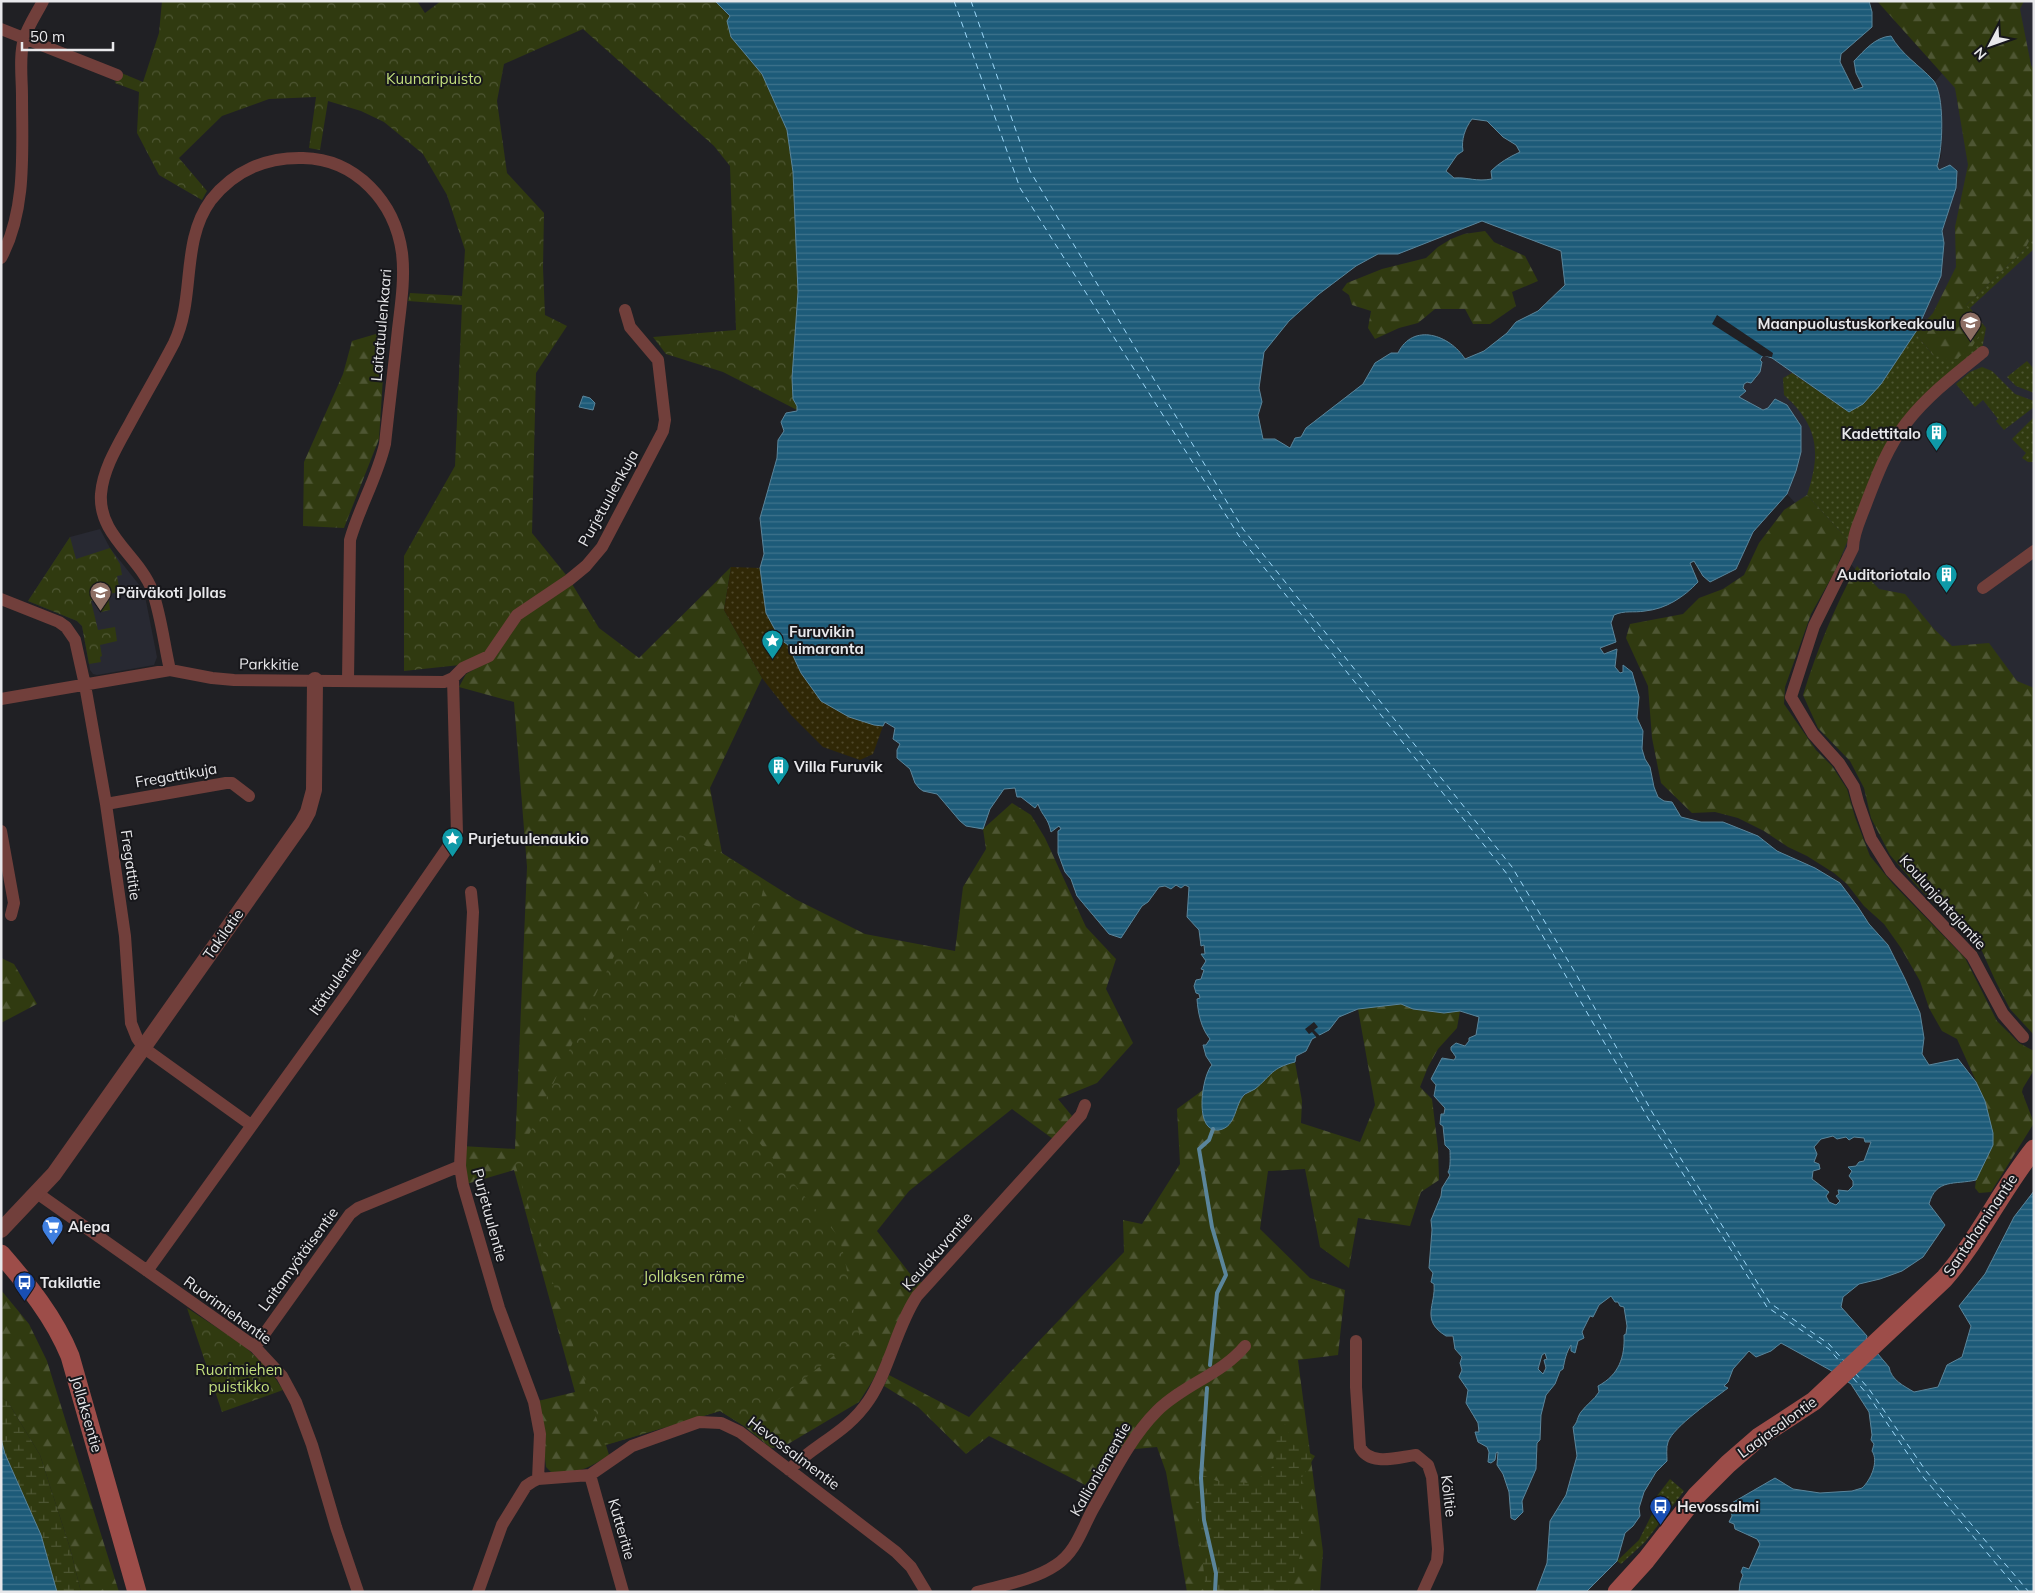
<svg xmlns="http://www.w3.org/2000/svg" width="2035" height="1593" viewBox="0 0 2035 1593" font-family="Mulish,sans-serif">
<defs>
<pattern id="grass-dots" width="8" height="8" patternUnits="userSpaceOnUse" patternTransform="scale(1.25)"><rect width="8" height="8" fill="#303a10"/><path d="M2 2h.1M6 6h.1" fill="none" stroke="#4e5633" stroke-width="1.8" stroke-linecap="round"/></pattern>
<pattern id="forest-firs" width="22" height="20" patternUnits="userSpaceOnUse" patternTransform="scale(1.25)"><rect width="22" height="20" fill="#303a10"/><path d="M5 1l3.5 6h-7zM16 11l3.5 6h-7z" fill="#4e5633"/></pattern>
<pattern id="wetland-marsh" width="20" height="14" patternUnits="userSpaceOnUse" patternTransform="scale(1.25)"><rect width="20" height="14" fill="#303a10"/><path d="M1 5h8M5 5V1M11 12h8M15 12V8" fill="none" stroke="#4e5633"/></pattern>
<pattern id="sand-dots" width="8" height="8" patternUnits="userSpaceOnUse" patternTransform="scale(1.25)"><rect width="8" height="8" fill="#302806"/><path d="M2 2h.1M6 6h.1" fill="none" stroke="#4e472a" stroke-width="1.8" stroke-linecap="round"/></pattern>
<pattern id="park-crowns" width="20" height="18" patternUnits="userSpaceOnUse" patternTransform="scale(1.25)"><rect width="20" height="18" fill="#303a10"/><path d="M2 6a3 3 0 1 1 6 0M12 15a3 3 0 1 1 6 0" fill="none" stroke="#4e5633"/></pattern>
<pattern id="water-rules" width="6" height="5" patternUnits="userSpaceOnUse" patternTransform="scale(1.25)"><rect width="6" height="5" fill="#1d5b79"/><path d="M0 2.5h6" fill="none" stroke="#3e738c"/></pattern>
</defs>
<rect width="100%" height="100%" fill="#202024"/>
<!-- built -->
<path fill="#282932" d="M2001 1H2034V706L1953 677 1787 494 1796 471 1801 452V426L1787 405 1775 399 1768 408 1763 410 1739 397 1745 392 1743 388V384L1747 382 1763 355 1772 358 1848 412 1917 330 1941 276 1944 243 1942 231 1947 217 1939 170 1937 166 1941 157 1942 129 1941 106 1935 82Z
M100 529 110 548 144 591 157 657 154 665 97 675 93 674 90 670 82 626 77 621 28 601 70 537Z"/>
<!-- grass -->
<path fill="url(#grass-dots)" d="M2034 231V249L1970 308 1986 328 1982 349 1905 417 1848 540 1807 495C1821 453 1819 426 1784 395L1783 378 1792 373 1849 412 1881 384 1915 333 1933 355 1966 305 2025 249Z
M2027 361 2034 369V393L2016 386 2007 377Z
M1982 367 1992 371 2015 394 2034 401V407L2004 430 1996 421 1998 419 1983 400 1975 407 1956 384 1970 372Z
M2034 417V462H2028L2022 458 2026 453 2012 439Z
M1670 1479 1684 1491 1645 1542 1621 1564 1617 1561 1639 1540 1652 1514 1653 1501Z"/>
<!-- forest -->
<path fill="url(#forest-firs)" d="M1877 1H2024L2020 9 2031 65 2034 70V231L2025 249 1966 305 1983 329 1972 347 1954 361 1933 355 1915 333 1933 313 1956 267 1955 227 1968 165 1955 88Z
M1485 231 1494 242 1525 256 1538 281 1512 292 1516 306 1490 324H1473L1465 309H1435L1418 323 1399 328 1375 339 1368 328 1371 311 1352 305 1349 295 1342 290 1347 283 1382 269 1426 258 1438 247 1451 239 1464 234Z
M386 331 379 439 344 528 303 526 304 462 343 374 352 341Z
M1807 495 1848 540 1835 571 1811 614 1785 687 1784 704 1816 750 1832 766 1847 789 1855 817 1870 856 1893 884 1965 958 1997 1021 2019 1043 2034 1051V1070L2023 1088 2022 1092 2034 1123 1991 1192 1979 1193 1975 1188 1985 1101 1957 1039 1942 1031 1929 1008 1920 981 1901 948 1884 924 1864 906 1847 884 1834 873 1807 856 1788 847 1764 831 1738 818 1715 812 1692 813 1661 783 1652 738 1648 686 1626 638 1630 624 1683 614 1699 598 1723 589 1744 575 1759 543 1784 510Z
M1857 566 1879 589 1905 594 1934 629 1952 646 1989 643 2017 681 2034 688V1035L2010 1009 1995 980 1982 951 1916 885 1890 855 1871 818 1864 788 1850 761 1818 728 1803 695C1817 650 1834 608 1857 566Z
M731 567 724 610 762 678 710 788 722 853 795 899 865 934 955 951 963 887 986 849 983 829 1012 803 1031 815 1045 838 1086 927 1116 959 1106 989 1133 1043 1097 1083 1058 1099 1072 1116 1053 1139 1012 1109 909 1191 877 1231 911 1275 922 1283 893 1337 873 1380 859 1402 783 1447 771 1448 744 1426 720 1411 606 1445 609 1455C588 1469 577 1474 551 1472L546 1467 538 1401 575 1392 514 1170 463 1185 461 1146 515 1149 527 867 514 702 459 687 466 674 491 660 519 619 572 584 599 628 639 658Z
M1 958 14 964 37 1004 1 1023Z
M1401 1004 1413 1009 1444 1013 1460 1011 1457 1028 1438 1049 1428 1067 1420 1087 1432 1099 1438 1148 1439 1180 1421 1192 1410 1226 1358 1218 1349 1268 1320 1247 1305 1169 1268 1171 1260 1229 1310 1278 1345 1290 1338 1355 1298 1360 1323 1552 1320 1592H1187L1166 1472 1157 1447 1114 1451 1085 1485 989 1436 966 1454 918 1407 884 1386 889 1375 969 1417 1038 1342 1124 1252 1123 1220 1142 1224 1180 1164 1177 1109 1203 1090 1202 1114 1229 1125C1234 1117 1235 1107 1241 1099 1245 1093 1251 1092 1256 1087 1271 1073 1275 1067 1295 1062L1302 1101 1301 1123 1360 1142 1375 1105 1358 1009Z
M1 1290 29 1324 47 1361 119 1592H81L70 1548 40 1455 8 1402 1 1397Z"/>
<!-- wetland -->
<path fill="url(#wetland-marsh)" d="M1 1397 8 1402 40 1455 70 1548 81 1592H57L41 1535 5 1454 1 1439Z
M1285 1424 1293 1444 1315 1456 1301 1479V1553L1288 1592H1206L1193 1471 1217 1481 1250 1483 1271 1471 1277 1438Z"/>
<!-- sand -->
<path fill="url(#sand-dots)" d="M731 567 760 568 766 613 780 639 788 645 801 673 821 701 874 725 883 726 873 754 860 760 823 747 791 715 762 678 724 610Z"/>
<!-- park -->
<path fill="url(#park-crowns)" d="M162 1H417L425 13 441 1H715L730 17 731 37 762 74 787 130 793 172 798 292 792 378 793 399 797 406V410L723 372 666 354 653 337 736 330 730 166 714 146 583 29 504 64 497 101 507 173 544 213 543 268 545 315 567 326 536 373 532 533 567 576 486 652 460 665 404 671V556L455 466 462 305 408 301 410 293 462 296 465 250 447 195 423 154 384 122 361 111 328 101 320 150 309 148 316 97 269 99 222 116 179 158 207 191 202 200 159 175 137 133 139 92 115 83 119 72 143 82 159 33Z
M70 537 76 559 110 548 120 564 122 575 117 576 120 592 108 594 110 610 101 612 98 600 91 601 98 630 115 627 117 641 100 645 102 656 100 657 101 662 89 664 82 626 77 621 28 601Z
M673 832 718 851 765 881 725 1062V1094L729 1104 742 1122 838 1236C850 1268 849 1303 860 1335L744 1426 720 1411 605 1445 515 1164Z
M187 1308 242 1344 269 1369 283 1390 222 1412Z"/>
<!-- water -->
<path fill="url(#water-rules)" stroke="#5a859b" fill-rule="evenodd" d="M715 1H1869L1872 12V27L1841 54 1840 62 1854 90 1863 87 1856 73 1854 61C1864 51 1875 37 1891 36 1902 55 1919 65 1933 80 1945 93 1943 150 1937 166L1939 170 1950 165 1957 171 1956 188 1942 231 1944 243 1941 276 1917 330 1881 384 1863 404 1849 412 1772 358 1763 355 1760 360 1762 362 1760 372 1751 383 1747 382 1744 384 1743 388 1746 391 1739 397 1763 410 1768 408 1775 399 1787 405 1801 426V452L1796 471 1787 494 1753 532 1736 569 1710 582 1703 576 1694 561 1690 563 1698 582C1684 597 1666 609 1645 611 1633 613 1625 610 1614 615L1611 623 1616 642 1600 648 1604 654 1617 649 1615 667 1620 673 1623 672V665L1632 672 1636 686 1639 697 1637 718 1643 731 1642 749 1645 759 1650 767 1654 787 1658 797 1664 801 1672 802 1681 817 1701 822H1723L1758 836 1777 851 1815 868 1840 883 1858 907 1869 924 1888 945 1905 979 1920 1013 1924 1038 1922 1054 1929 1065 1958 1059 1976 1082 1985 1101 1993 1133V1145L1976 1180C1955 1185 1936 1178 1929 1204L1945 1225 1923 1257 1902 1271 1880 1279 1859 1284 1843 1297 1841 1307 1867 1336 1866 1340 1889 1367C1891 1380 1904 1386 1914 1392L1938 1387 1947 1365 1962 1357 1971 1326 1959 1306 1985 1274 2014 1217 2034 1191V1592H1739L1740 1583 1743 1575 1741 1572 1743 1567 1749 1569 1760 1544 1757 1539 1735 1529 1734 1524 1729 1522 1732 1516 1730 1504 1775 1478 1793 1489 1820 1493 1852 1491 1862 1488C1871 1480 1879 1461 1872 1451L1874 1444 1871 1440 1872 1435 1869 1412 1851 1384 1830 1370 1781 1343 1771 1351 1756 1357 1749 1351 1733 1369 1728 1382 1724 1386 1728 1388C1715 1398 1673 1427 1668 1442 1666 1447 1667 1456 1667 1461L1656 1472 1644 1492 1639 1508 1640 1516 1633 1526 1625 1533 1617 1561 1586 1592H1536L1547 1563 1550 1521 1566 1495 1577 1456 1573 1427C1578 1422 1577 1417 1581 1412 1586 1405 1594 1400 1599 1392L1598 1386C1619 1375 1625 1357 1624 1335L1626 1334 1627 1326 1624 1307 1620 1306 1618 1302H1615L1611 1296 1599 1305 1593 1317 1590 1316 1582 1332 1584 1338 1578 1341 1575 1353 1571 1351V1345C1566 1353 1565 1359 1563 1369L1560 1371 1555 1384 1546 1395 1541 1415 1540 1440 1537 1443 1536 1469 1522 1501 1523 1512 1515 1520 1511 1518 1509 1492 1503 1474 1497 1465 1498 1452 1496 1453 1495 1460 1491 1463 1488 1462 1489 1452 1487 1447 1478 1442 1475 1432H1479L1478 1423 1466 1403 1468 1390 1459 1377 1462 1370 1460 1363 1462 1357 1455 1349 1453 1336H1446C1420 1320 1436 1305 1434 1284L1431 1282 1433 1273 1429 1268 1432 1230 1431 1220 1441 1196 1442 1188 1450 1175 1448 1172C1451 1168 1450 1156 1450 1150L1445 1145 1443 1126 1440 1124 1441 1114H1444L1445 1108 1434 1096 1436 1085 1431 1079 1442 1058 1454 1060 1456 1057 1451 1050V1047L1456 1043 1465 1046 1469 1041V1038L1476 1035 1479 1017 1460 1011 1444 1013 1413 1009 1401 1004 1358 1009 1339 1017 1329 1030 1312 1039 1306 1051 1296 1056 1295 1062C1271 1068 1272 1075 1255 1089 1252 1091 1248 1092 1245 1094 1234 1104 1237 1127 1219 1130 1193 1133 1202 1075 1212 1065L1206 1056 1203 1045H1206L1210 1039C1201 1028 1198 1013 1197 999L1200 998 1199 994 1196 993 1194 986 1196 980 1201 979 1204 970 1201 969 1206 961 1201 954H1205L1204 945 1201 946 1199 930 1187 917 1189 887 1185 885 1181 888 1176 885 1171 889 1165 886 1159 887 1148 902 1142 906 1121 938 1109 934 1077 896 1071 879 1065 872 1058 853V831L1061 829 1059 826 1051 832C1048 817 1042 816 1038 804L1035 808 1021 797H1017L1015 788 1004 789 990 809 983 829 966 826 960 821 937 794 923 791 919 788 915 783 910 769 897 758V750L900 744 893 739 895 728 885 722 883 726 874 725 849 717 821 701 801 673 788 645 780 639 766 613 760 568 764 554 760 518 777 458 778 440 784 431 781 422 786 413 797 411V406L793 399 792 378 798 292 793 172 787 130 762 74 731 37 727 21 730 16ZM1472 119 1487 121 1503 137 1516 145 1520 152C1509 157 1499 163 1491 171L1492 179C1475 182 1469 177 1454 178L1446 171 1457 155 1463 151C1461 140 1465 128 1472 119ZM1482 221 1561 251 1565 285 1538 311 1516 322 1507 333 1484 351 1465 359C1450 335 1413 322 1398 353H1391L1375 363 1363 384 1306 428 1301 437 1295 438 1290 448 1275 439H1263L1258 415 1262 402 1259 388 1264 352 1289 321 1319 294 1356 266 1378 254H1398ZM1833 1136 1837 1139 1846 1137 1849 1140 1854 1137 1864 1138 1865 1142H1871L1864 1161 1859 1162 1856 1166 1848 1167 1852 1171 1849 1176 1853 1181V1186L1848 1191 1838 1190 1839 1194 1836 1196 1840 1201 1836 1205 1829 1202 1826 1196 1829 1192 1812 1179 1813 1171 1820 1169 1819 1164 1814 1162 1817 1154 1814 1147 1821 1139ZM1545 1353 1547 1359 1544 1360 1546 1368 1543 1374 1538 1369 1542 1355Z
M583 396 590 398 595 403 593 410 579 407Z
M1 1439 5 1454 41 1535 57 1592H1Z"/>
<!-- pier -->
<path fill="#202024" d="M1717 315 1773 353 1772 357 1762 356 1712 324Z
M1314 1022 1318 1027 1314 1030 1320 1036 1317 1038 1312 1032 1309 1034 1305 1029Z"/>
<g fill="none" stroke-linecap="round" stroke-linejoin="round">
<!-- stream -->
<path stroke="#5a859b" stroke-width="4" d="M1210 1365 1217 1293 1226 1275 1212 1227 1199 1149 1209 1140 1213 1129
M1207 1388 1201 1478 1204 1520 1216 1573 1215 1592"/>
<!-- ferry -->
<path stroke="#9cd8fa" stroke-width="1" stroke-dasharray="6 5" stroke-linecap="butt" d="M954 1 1020 188 1239 536 1507 874 1649 1120 1767 1307 1829 1349 1841 1363
M971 1 1030 171 1243 529 1512 867 1576 974 1652 1112 1770 1303 1829 1344 1844 1361
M1855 1373 1869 1389 1926 1471 2029 1592
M1853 1378 1868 1395 1924 1478 2020 1592"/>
<!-- minor -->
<path stroke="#713f3b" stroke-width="12" d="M1 29 117 75
M1 258C27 209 22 150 22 96 22 78 19 56 24 39 28 26 37 13 43 1
M1983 352C1957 373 1928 395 1907 422 1888 446 1877 475 1866 504 1861 518 1853 533 1853 548L1814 626 1791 697 1813 734 1839 763 1854 787 1858 802 1871 839 1891 871 1972 956 2003 1014 2023 1037
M1983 588 2034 551
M1 599 59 622 66 627 75 640 85 685 106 804 125 936 131 1023 137 1038 144 1048 251 1125
M170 670C164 644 161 615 152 590 139 556 98 535 101 494 103 469 118 445 130 423 144 397 160 370 174 343 196 298 180 242 211 200 234 171 266 157 303 158 356 159 395 202 402 253 405 278 401 304 398 329 394 368 389 406 385 444 377 478 359 508 350 540L348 680
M1 699 170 670 212 678 234 680 444 682 453 678 463 668 489 656 517 615 569 580 586 566 602 547 663 431 665 420 658 360 630 327 625 310
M106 804 226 783H232L249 796
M1 831 14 903 11 915
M471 892 473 912 460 1166 463 1185 499 1308 534 1402 540 1434 538 1479
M37 1193 255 1347 282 1376 296 1402 312 1445 336 1527 358 1592
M147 1271 345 996 457 834 453 678
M1356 1341V1387L1360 1447C1370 1467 1398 1457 1416 1455L1428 1465 1432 1477 1438 1549 1437 1561 1423 1592
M255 1347 350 1214 358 1208 460 1166
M789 1470C816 1443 847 1433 869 1400 890 1368 896 1328 917 1296L1081 1115 1085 1105
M590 1475 623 1592
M478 1592 502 1525 526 1486 532 1482 538 1479 590 1475 632 1446 699 1422 721 1423 740 1432 896 1552 911 1567 926 1592
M977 1592C1003 1585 1034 1580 1056 1565 1076 1552 1082 1529 1093 1509 1112 1476 1130 1438 1157 1411 1183 1385 1222 1374 1245 1346"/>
<!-- tertiary -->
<path stroke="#713f3b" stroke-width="16" d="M1 1230 54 1174 302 823 308 812 314 790 315 680"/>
<!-- secondary -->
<path stroke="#9d4d49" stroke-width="19" d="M1 1254C28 1285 54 1317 70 1356L137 1592
M1617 1592 1646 1560 1696 1496 1728 1464 1759 1437 1814 1401 1944 1279C1979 1239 2001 1190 2034 1149"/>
</g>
<!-- icons -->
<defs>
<symbol id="university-pin" viewBox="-11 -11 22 30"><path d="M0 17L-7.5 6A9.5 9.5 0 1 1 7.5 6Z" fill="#8d6e63" stroke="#17171b"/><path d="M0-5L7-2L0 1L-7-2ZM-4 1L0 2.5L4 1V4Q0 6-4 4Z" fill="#fff"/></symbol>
<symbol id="building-pin" viewBox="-11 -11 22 30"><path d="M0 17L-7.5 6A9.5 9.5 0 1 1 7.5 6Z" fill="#0f9aa8" stroke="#17171b"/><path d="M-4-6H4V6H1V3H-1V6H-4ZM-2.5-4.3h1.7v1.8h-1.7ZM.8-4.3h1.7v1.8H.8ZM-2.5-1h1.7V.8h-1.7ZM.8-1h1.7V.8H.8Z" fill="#fff"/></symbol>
<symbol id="school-pin" viewBox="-11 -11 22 30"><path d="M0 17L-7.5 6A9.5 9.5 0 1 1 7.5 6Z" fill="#8d6e63" stroke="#17171b"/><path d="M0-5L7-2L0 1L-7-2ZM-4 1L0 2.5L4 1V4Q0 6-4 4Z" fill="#fff"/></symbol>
<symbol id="sight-pin" viewBox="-11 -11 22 30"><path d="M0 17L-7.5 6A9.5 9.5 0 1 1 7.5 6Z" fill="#0f9aa8" stroke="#17171b"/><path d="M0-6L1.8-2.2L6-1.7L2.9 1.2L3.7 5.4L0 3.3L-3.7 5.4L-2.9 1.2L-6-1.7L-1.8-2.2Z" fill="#fff"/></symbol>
<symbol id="supermarket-pin" viewBox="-11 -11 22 30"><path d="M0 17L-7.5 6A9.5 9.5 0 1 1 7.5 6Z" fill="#3f7fe0" stroke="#17171b"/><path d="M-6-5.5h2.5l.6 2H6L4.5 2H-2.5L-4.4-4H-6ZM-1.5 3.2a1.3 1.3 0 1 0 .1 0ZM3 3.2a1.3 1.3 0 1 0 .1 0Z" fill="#fff"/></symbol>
<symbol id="bus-pin" viewBox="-11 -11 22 30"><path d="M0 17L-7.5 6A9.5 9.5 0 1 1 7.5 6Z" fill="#1a4fb4" stroke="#17171b"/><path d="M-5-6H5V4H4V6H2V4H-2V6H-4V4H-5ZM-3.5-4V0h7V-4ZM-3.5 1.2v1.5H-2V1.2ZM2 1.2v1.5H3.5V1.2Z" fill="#fff"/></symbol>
</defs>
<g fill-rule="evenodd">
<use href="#university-pin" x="1958" y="310" width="25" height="34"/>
<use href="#building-pin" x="1924" y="420" width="25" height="34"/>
<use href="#building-pin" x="1934" y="562" width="25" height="34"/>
<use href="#school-pin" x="88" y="580" width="25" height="34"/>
<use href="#sight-pin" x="760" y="628" width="25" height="34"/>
<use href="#building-pin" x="766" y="754" width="25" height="34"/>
<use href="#sight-pin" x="440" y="826" width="25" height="34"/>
<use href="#supermarket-pin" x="40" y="1214" width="25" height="34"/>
<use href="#bus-pin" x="12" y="1270" width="25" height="34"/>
<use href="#bus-pin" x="1648" y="1494" width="25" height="34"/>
</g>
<g text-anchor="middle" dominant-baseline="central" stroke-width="4" stroke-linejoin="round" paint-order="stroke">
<!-- park labels -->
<g font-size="15" fill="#c3df7d" stroke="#17171b">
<text x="434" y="78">Kuunaripuisto</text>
<text x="694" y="1276">Jollaksen räme</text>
<text x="239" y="1369">Ruorimiehen<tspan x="239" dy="17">puistikko</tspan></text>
</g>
<!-- poi labels -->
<g font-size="15" font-weight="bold" fill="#e8e8eb" stroke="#17171b" text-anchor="start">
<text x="1955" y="323" text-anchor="end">Maanpuolustuskorkeakoulu</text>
<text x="1921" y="433" text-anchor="end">Kadettitalo</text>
<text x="1931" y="574" text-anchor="end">Auditoriotalo</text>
<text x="116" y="592">Päiväkoti Jollas</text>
<text x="789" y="631">Furuvikin<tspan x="789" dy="17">uimaranta</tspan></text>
<text x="794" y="766">Villa Furuvik</text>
<text x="468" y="838">Purjetuulenaukio</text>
<text x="68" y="1226">Alepa</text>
<text x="40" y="1282">Takilatie</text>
<text x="1677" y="1506">Hevossalmi</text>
</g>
<!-- street labels -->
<g font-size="15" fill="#e8e8eb" stroke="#17171b">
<text transform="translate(381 325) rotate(-85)">Laitatuulenkaari</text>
<text transform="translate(608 498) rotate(-61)">Purjetuulenkuja</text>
<text transform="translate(269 664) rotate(1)">Parkkitie</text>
<text transform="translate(176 775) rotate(-10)">Fregattikuja</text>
<text transform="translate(131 865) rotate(82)">Fregattitie</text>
<text transform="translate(1943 902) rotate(48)">Koulunjohtajantie</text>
<text transform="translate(223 934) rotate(-55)">Takilatie</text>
<text transform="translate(335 981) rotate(-55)">Itätuulentie</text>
<text transform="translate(490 1215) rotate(75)">Purjetuulentie</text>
<text transform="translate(1980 1225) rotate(-56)">Santahaminantie</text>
<text transform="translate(937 1251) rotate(-49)">Keulakuvantie</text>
<text transform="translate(298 1259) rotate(-54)">Laitamyötäisentie</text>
<text transform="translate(228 1310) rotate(36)">Ruorimiehentie</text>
<text transform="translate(87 1414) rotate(74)">Jollaksentie</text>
<text transform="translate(1777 1427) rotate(-36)">Laajasalontie</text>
<text transform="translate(794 1453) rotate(37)">Hevossalmentie</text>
<text transform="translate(1100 1469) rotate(-60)">Kallioniementie</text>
<text transform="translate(1449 1496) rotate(83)">Kölitie</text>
<text transform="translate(622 1529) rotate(74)">Kutteritie</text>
</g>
</g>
<!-- border -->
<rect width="2035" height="1593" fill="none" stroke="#e8e8eb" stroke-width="5"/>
<!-- north arrow -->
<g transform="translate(1990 45) rotate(229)" stroke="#17171b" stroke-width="4" paint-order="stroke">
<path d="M0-4L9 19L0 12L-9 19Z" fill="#e8e8eb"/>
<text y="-8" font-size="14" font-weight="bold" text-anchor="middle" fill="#e8e8eb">N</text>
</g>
<!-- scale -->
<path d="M22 42v8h91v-8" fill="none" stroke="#e8e8eb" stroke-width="2.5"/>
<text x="30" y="42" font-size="15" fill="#e8e8eb" stroke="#17171b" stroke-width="4" paint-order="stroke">50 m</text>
</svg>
